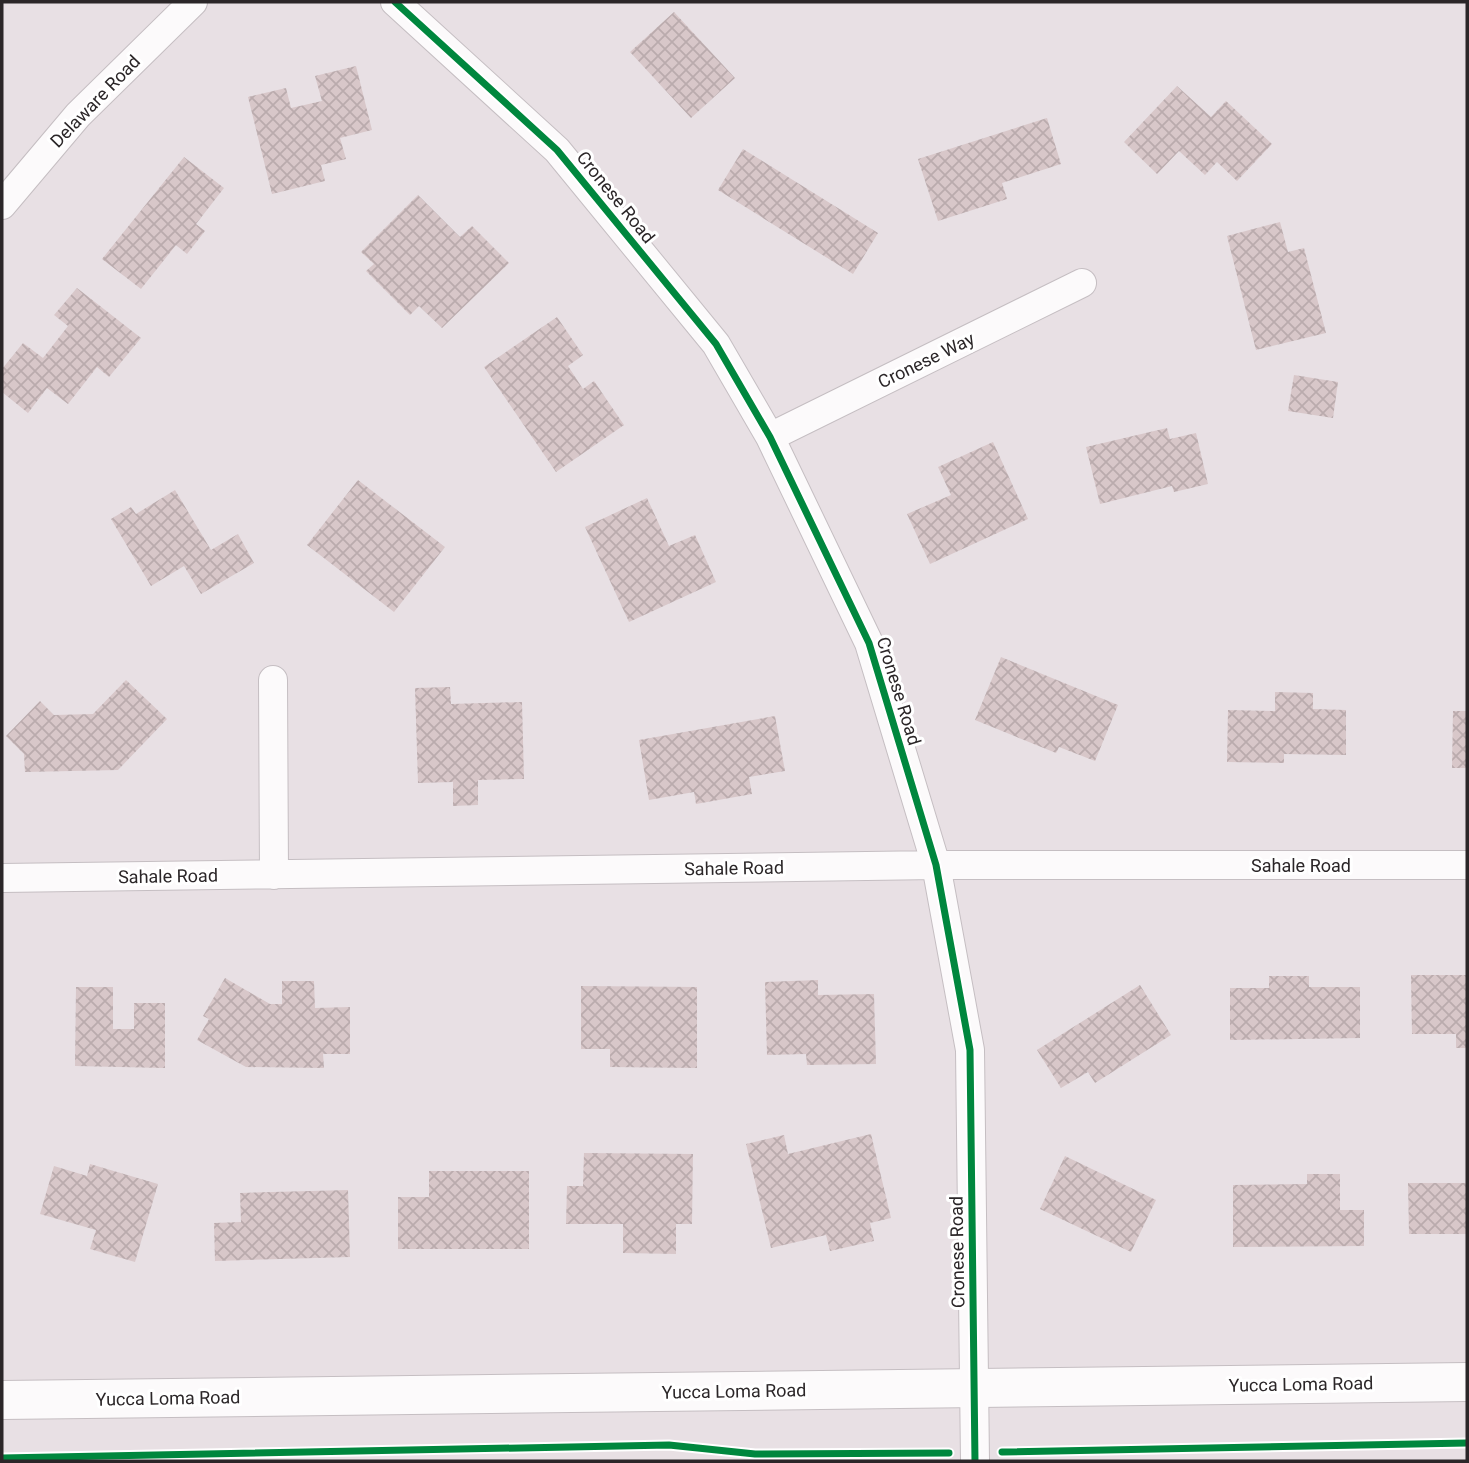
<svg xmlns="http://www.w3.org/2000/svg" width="1469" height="1463" viewBox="0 0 1469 1463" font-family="Roboto,sans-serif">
<defs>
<pattern id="building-cross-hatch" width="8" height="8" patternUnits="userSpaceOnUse" patternTransform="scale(1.75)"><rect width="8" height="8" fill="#d8c7c9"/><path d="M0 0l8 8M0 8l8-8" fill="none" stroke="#baabad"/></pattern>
</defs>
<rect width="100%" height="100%" fill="#e8e0e4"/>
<!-- building -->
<path fill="url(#building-cross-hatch)" d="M674 12 735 78 691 118 630 52Z
M356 66 372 130 340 138 346 159 321 165 325 181 272 194 248 97 286 88 291 108 322 101 315 76Z
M1177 86 1211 117 1226 101 1272 144 1237 181 1217 162 1205 175 1179 151 1157 174 1124 142Z
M1047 118 1061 164 1002 183 1007 199 938 221 918 159Z
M743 149 878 233 853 274 718 190Z
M184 157 224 188 196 224 205 231 187 254 176 245 141 289 102 259Z
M418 195 460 237 472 226 509 263 442 328 419 306 410 315 366 271 374 264 361 252Z
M1280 222 1288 252 1304 248 1326 333 1256 350 1227 236Z
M77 288 141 338 109 377 97 367 68 404 47 388 28 413 2 392V369L23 343 43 358 68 326 54 315Z
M557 317 583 355 568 366 583 389 594 381 624 425 556 472 484 367Z
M1294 375 1338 382 1333 418 1288 411Z
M1167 428 1170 439 1196 433 1208 484 1174 492 1172 486 1100 504 1086 447Z
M993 442 1028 519 930 564 907 514 951 495 938 467Z
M358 480 445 547 394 612 307 545Z
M175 490 211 550 238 534 254 563 201 594 184 566 151 586 111 519 131 507 136 514Z
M647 498 669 546 695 535 716 582 629 622 585 527Z
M1001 657 1118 705 1095 761 1059 747 1056 753 975 720Z
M126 680 167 719 118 770 25 772 24 754 6 736 40 701 54 715 93 714Z
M450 687 451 704 522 702 524 779 478 780V805L453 806V782L418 783 415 688Z
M1275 692 1313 693V709L1346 710V755L1284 754V763L1227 762 1228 710 1275 711Z
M1453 711H1467V768H1452Z
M775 716 785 771 749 777 752 794 696 804 694 792 649 800 639 740Z
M1411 975H1467V1048H1456V1034H1412Z
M1269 976H1309V987H1360V1038L1230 1040V988H1269Z
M225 978 270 1004H282V981H314L315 1008 350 1007V1054H323L324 1068 246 1067 197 1040 209 1019 203 1016Z
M818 980V995L874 994 876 1064 807 1065 806 1054 767 1055 765 982Z
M1140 985 1171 1035 1095 1083 1088 1072 1061 1088 1037 1050Z
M581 986 697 987V1068L610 1067V1049H581Z
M76 987H113V1029H134V1003H165V1068L75 1066Z
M871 1134 891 1218 870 1223 874 1241 830 1251 826 1235 771 1248 746 1144 784 1135 788 1154Z
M584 1153 693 1154 692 1224H676V1254L623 1253V1224H566L567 1186H583Z
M1065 1156 1156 1200 1131 1252 1040 1209Z
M90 1164 158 1184 135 1262 90 1249 96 1230 40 1214 54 1166 87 1176Z
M429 1171H529V1249H398V1197H429Z
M1307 1174H1340V1210H1364V1246L1233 1247V1185L1307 1184Z
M1408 1183H1467V1234H1409Z
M348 1190 350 1257 215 1261 214 1223 241 1222 240 1193Z"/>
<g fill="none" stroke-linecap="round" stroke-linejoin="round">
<defs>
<path id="minor" d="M395 2 557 150 716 344 770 437 869 643 936 865 970 1050 975 1461
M2 205 78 115 193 2
M770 437 1082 283
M273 680 274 875
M2 878 936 865H1467"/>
<path id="secondary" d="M2 1400 1467 1382"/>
</defs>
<!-- minor casing -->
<use href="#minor" stroke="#c5bec2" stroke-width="30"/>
<!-- secondary casing -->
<use href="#secondary" stroke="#c5bec2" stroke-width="40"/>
<!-- minor -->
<use href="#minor" stroke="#fcfafb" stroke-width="28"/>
<!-- secondary -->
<use href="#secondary" stroke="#fcfafb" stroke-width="38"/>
<defs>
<path id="cycleway" d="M395 2 557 150 716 344 770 437 869 643 936 865 970 1050 975 1461
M1002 1452 1467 1443
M2 1458 669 1445 755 1454 949 1453"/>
</defs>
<!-- cycleway casing -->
<use href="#cycleway" stroke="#fff" stroke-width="11"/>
<!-- cycleway -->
<use href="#cycleway" stroke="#00873e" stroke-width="7"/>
</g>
<g text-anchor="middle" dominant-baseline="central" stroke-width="6" stroke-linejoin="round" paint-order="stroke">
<!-- street labels -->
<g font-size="18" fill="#2b2628" stroke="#fff">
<text transform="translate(95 101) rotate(-46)">Delaware Road</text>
<text transform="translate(616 197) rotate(51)">Cronese Road</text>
<text transform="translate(926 360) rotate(-26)">Cronese Way</text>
<text transform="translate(899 691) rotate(73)">Cronese Road</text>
<text x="1301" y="865">Sahale Road</text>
<text transform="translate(734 868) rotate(-1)">Sahale Road</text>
<text transform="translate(168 876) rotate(-1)">Sahale Road</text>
<text transform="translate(957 1252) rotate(-91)">Cronese Road</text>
<text transform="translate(1301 1384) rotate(-1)">Yucca Loma Road</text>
<text transform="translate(734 1391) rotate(-1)">Yucca Loma Road</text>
<text transform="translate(168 1398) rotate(-1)">Yucca Loma Road</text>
</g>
</g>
<!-- border -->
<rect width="1469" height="1463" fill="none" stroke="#2b2628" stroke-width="7"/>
</svg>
